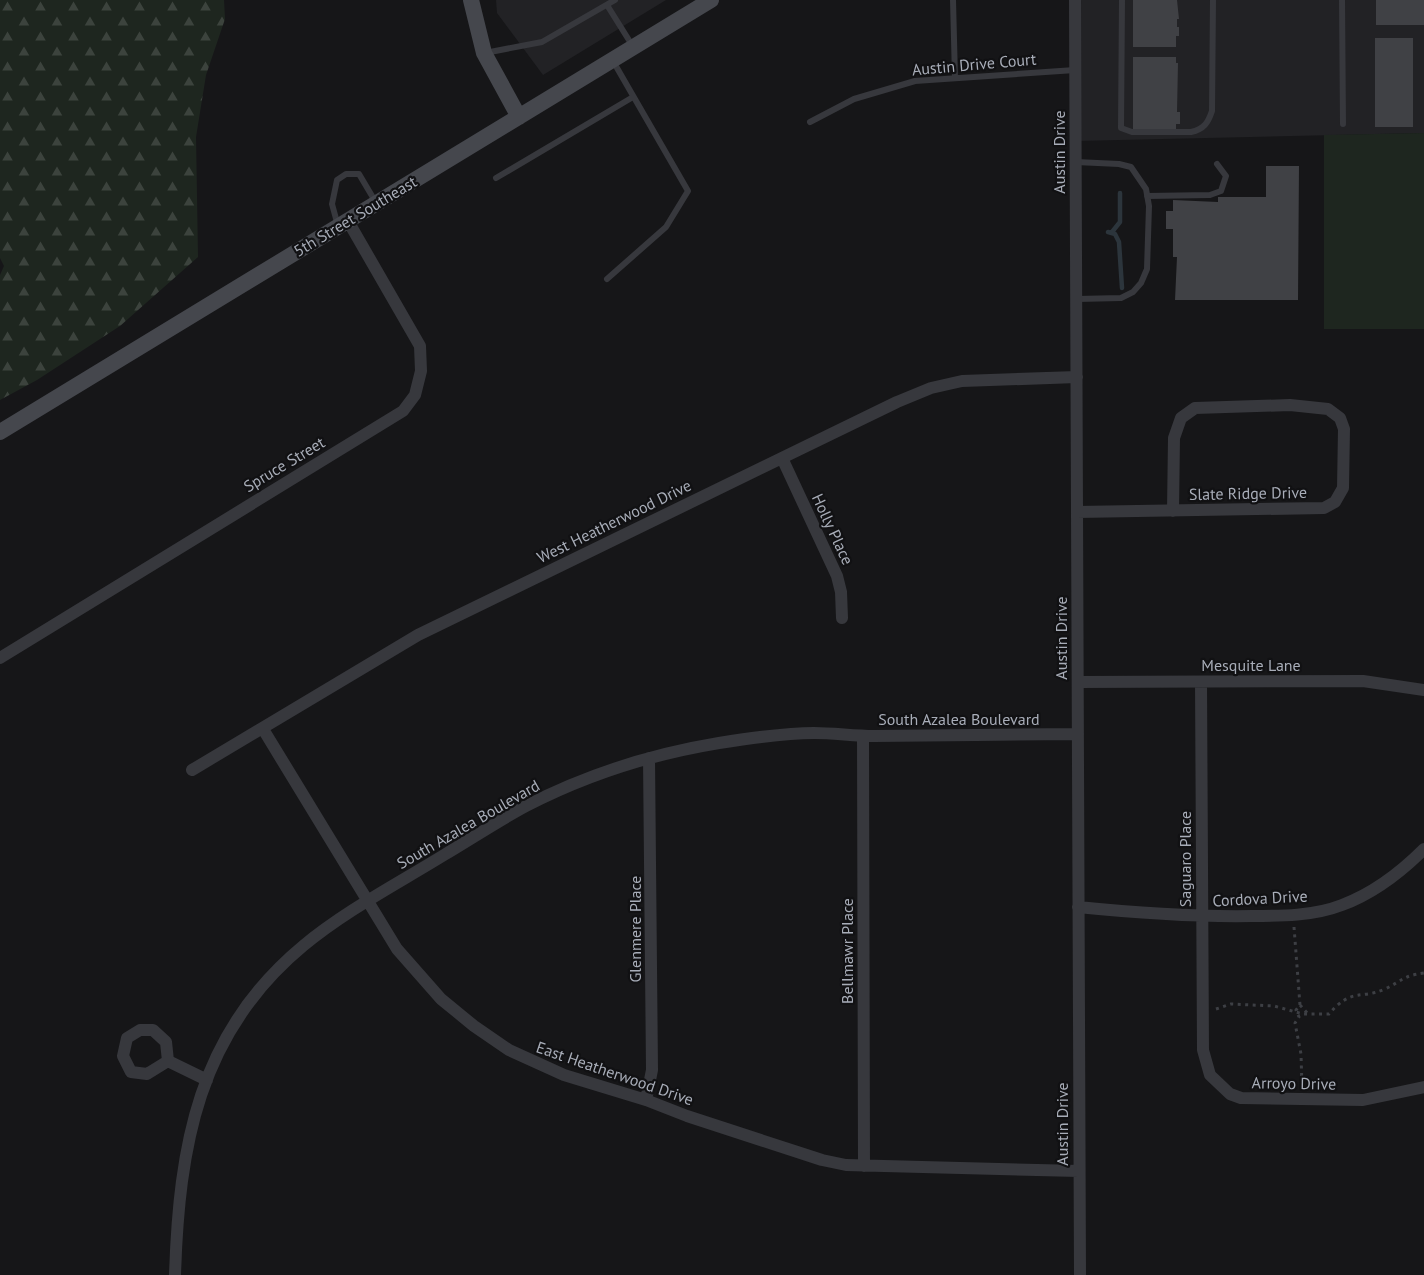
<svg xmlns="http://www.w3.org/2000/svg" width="1424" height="1275" viewBox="0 0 1424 1275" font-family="'PT Sans',sans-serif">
<defs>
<pattern id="forest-firs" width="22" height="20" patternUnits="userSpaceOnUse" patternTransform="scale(1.5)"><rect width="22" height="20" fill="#1e261f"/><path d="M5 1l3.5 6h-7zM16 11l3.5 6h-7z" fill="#3c433d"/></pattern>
</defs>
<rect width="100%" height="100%" fill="#161618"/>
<!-- built -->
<path fill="#222225" d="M496 0H666L543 75 497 13Z
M1075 0H1424V133L1076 141Z"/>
<!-- green -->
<path fill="#1e261f" d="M1424 133V329H1324V135Z"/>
<!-- forest -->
<path fill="url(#forest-firs)" d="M0 0H224L225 19 206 75 196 137 198 257 120 326 37 380 0 400V275L4 266 0 258Z"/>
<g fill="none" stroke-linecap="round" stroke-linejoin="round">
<!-- stream -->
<path stroke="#2c353c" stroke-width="4.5" d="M1108 232 1115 234 1119 242 1122 288
M1112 232 1120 222V193"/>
</g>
<!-- building -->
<path fill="#404145" d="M1133 0H1177L1179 19H1177V27H1179V36H1176V47H1133Z
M1376 0H1424V25H1376Z
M1375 38H1413V127H1375Z
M1133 57H1176V63H1178L1177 112H1180V124H1176V129H1133Z
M1266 166H1299L1298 300H1175L1177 257H1173V229H1166V211H1173V200L1218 202V197H1266Z"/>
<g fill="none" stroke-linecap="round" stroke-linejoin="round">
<!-- path -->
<path stroke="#3d3f44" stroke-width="3" stroke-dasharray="3 4.5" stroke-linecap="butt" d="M1294 927 1300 1005 1296 1010 1299 1017 1295 1023 1301 1054 1302 1087
M1300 1005 1308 1014
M1216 1009 1231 1004 1274 1006 1303 1014H1329C1352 987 1360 1000 1385 989 1402 981 1402 976 1424 973"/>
<!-- lane -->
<path stroke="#37383d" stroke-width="6" d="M953 0 955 78
M1122 0 1121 128 1132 132H1191C1204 129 1208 123 1212 111L1213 0
M1342 0 1343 124
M607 5 632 45
M485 53 542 42 615 0
M810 122 854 99 915 81 1075 70
M1076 162 1119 164 1131 167 1146 189 1149 206 1147 269 1141 283 1133 292 1121 298 1077 299
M496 178 633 97
M1147 196 1210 195 1221 191 1226 176 1217 164
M338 226 332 204 337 180 346 174H359L375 201
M607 279 666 227 688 191 613 61"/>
<!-- street -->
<path stroke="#37383d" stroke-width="12" d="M1075 0 1080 1275
M782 458 837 576 841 592 842 618
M1077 512 1324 508 1335 502 1343 488 1344 429 1340 418 1328 409 1290 405 1195 408 1181 418 1174 438 1173 511
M0 658 403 411 415 395 421 371 420 346 348 221
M1078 682 1363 681 1424 690
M1201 682 1203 1050 1210 1075 1230 1094 1241 1098 1363 1100 1424 1087
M263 729 397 949 441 999 474 1026 509 1050 564 1075 646 1100 687 1116 822 1160 846 1165 1079 1171
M863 736 864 1166
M192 770 418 635 897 402 931 388 962 381 1077 377
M1078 907C1137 913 1193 917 1252 916 1281 916 1314 916 1342 905 1374 893 1400 873 1424 849
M140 1030H153L166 1042 168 1061 147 1074 131 1072 123 1056 127 1038Z
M168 1061 207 1080
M646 1100 652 1070 649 758
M175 1275C179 1147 198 1033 303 946 345 911 397 884 444 855 471 839 498 821 526 806 586 775 652 754 719 743 750 738 783 733 814 733 834 733 854 736 874 736 942 735 1010 735 1078 734"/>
<!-- secondary -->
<path stroke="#45474d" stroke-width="16" d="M471 0 484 53 519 117
M0 432 711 0"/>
</g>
<g text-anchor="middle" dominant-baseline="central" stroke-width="4.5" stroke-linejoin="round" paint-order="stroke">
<!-- street labels -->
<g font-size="16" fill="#a8adb8" stroke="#111113">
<text transform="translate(974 64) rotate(-5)">Austin Drive Court</text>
<text transform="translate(1059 152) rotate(-90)">Austin Drive</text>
<text transform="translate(355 216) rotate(-31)">5th Street Southeast</text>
<text transform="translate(284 464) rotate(-31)">Spruce Street</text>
<text transform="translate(1248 493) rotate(-1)">Slate Ridge Drive</text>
<text transform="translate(614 521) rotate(-26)">West Heatherwood Drive</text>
<text transform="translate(833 529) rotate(65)">Holly Place</text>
<text transform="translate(1061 638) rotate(-90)">Austin Drive</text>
<text x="1251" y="665">Mesquite Lane</text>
<text x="959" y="719">South Azalea Boulevard</text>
<text transform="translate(468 824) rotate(-30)">South Azalea Boulevard</text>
<text transform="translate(1185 859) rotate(-90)">Saguaro Place</text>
<text transform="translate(1260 898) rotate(-3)">Cordova Drive</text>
<text transform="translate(635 929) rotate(-90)">Glenmere Place</text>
<text transform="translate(847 951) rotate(-90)">Bellmawr Place</text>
<text transform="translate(615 1073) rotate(19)">East Heatherwood Drive</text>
<text transform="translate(1294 1083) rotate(1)">Arroyo Drive</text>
<text transform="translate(1062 1124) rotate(-90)">Austin Drive</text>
</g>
</g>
</svg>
